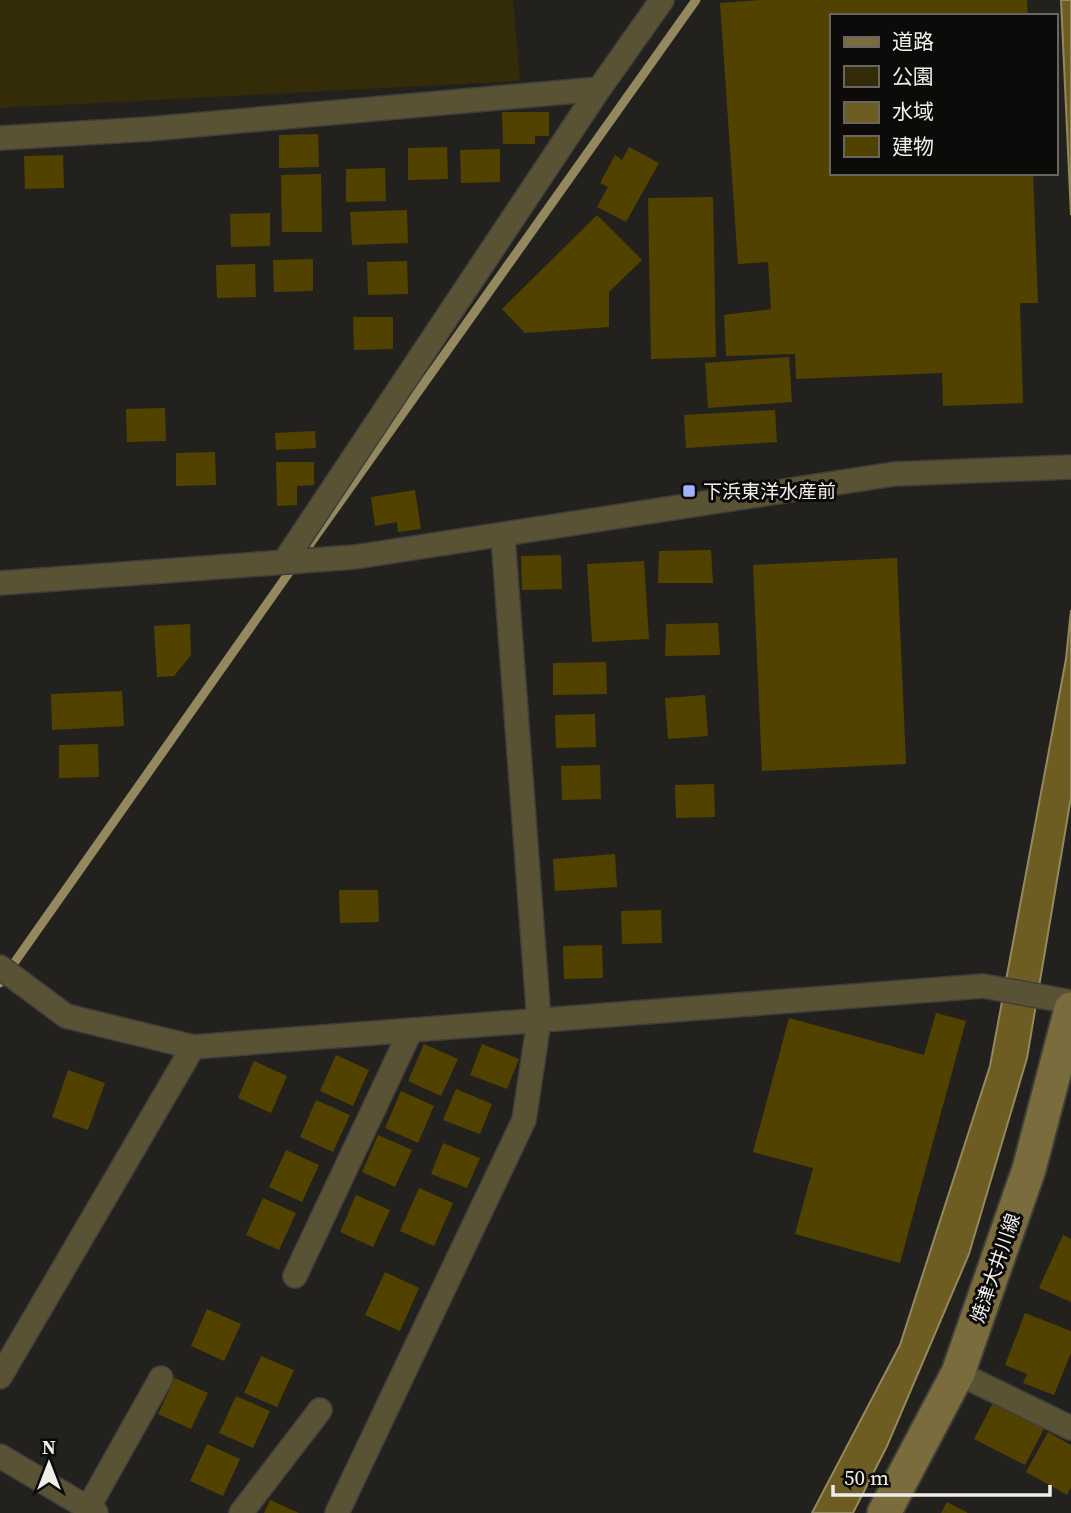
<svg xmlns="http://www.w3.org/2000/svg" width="1071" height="1513" viewBox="0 0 1071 1513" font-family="'Source Serif 4','Noto Sans JP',serif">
<rect width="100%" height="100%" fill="#23211d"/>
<!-- green -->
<path fill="#342b08" d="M0 0H513L520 81 0 108Z"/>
<!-- water -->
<path fill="#6d5d22" stroke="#94885e" stroke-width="2" d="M1061 0H1071V215Z
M1071 610V797L1027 1058 969 1254 887 1446 853 1513H812L900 1345 990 1066 1066 659Z"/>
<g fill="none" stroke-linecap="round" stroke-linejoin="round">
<!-- stream -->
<path stroke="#94885e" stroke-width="9" d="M310 544 696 0
M0 983 295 564"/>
</g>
<!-- building -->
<path fill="#524200" d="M761 0H1027L1028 16H831V173H1033L1038 303H1020L1023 403 943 406 942 373 796 379 795 354 726 356 724 315 771 309 768 262 738 264 720 3Z
M502 112H549V136H535V144H503Z
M318 134 319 167 279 168V135Z
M447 147 448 179 408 180V148Z
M629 147 659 163 626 222 597 207 608 187 600 183 615 155 622 160Z
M500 149V182L461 183 460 150Z
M63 155 64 188 25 189 24 156Z
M385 168 386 201 346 202V169Z
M321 174 322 232H282L281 175Z
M713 197 716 357 651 359 648 198Z
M407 210 408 243 352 245 350 212Z
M270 213V246L231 247 230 214Z
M597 215 642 260 609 292V327L525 333 502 309Z
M313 259V291L274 292 273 260Z
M407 261 408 294 368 295 367 262Z
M255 264 256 297 217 298 216 265Z
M353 317H393V349L354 350Z
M789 357 792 402 708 408 705 363Z
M165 408 166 441 127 442 126 409Z
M775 410 777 442 686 448 684 415Z
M315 431 316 448 276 450 275 433Z
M215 452 216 485 176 486V453Z
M276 462H314V485L297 486V505L277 506Z
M415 490 421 529 398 532 397 522 375 526 371 497Z
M711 550 713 583H658L659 551Z
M561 555 562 589 522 590 521 556Z
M897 558 906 764 762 771 753 565Z
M644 561 649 639 592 642 587 564Z
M718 623 720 655 665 656 666 624Z
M190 624 191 655 174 676 157 677 154 626Z
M606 662 607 694 553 695V663Z
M122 691 124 726 52 730 51 694Z
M705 695 708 736 668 739 665 698Z
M595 714 596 747 556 748 555 715Z
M98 744 99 777 59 778V745Z
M600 765 601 799 562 800 561 766Z
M714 784 715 817 676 818 675 785Z
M615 854 617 887 555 891 553 859Z
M339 890H378L379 922 340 923Z
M661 910 662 943 622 944 621 911Z
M602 945 603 978 564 979 563 946Z
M936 1013 966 1021 900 1263 795 1234 813 1168 753 1152 789 1018 924 1055Z
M424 1044 458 1059 441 1096 408 1081Z
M482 1044 519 1059 507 1089 470 1075Z
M336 1055 369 1070 353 1106 320 1091Z
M254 1061 287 1076 271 1113 238 1098Z
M68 1070 105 1083 88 1130 52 1117Z
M456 1089 492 1104 480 1134 443 1120Z
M401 1091 434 1106 418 1143 385 1128Z
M316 1100 350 1115 333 1152 300 1137Z
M378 1135 412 1150 395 1187 362 1172Z
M443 1143 480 1158 467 1188 431 1174Z
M286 1150 319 1165 302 1202 269 1187Z
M419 1188 453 1203 434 1246 400 1231Z
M356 1195 390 1210 373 1247 340 1232Z
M263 1198 296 1213 279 1250 246 1235Z
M1063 1235 1071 1239V1302L1039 1288Z
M385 1272 419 1288 400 1331 365 1315Z
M207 1309 241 1324 224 1361 191 1346Z
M1025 1313 1071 1331V1353L1054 1395 1023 1383 1027 1374 1005 1365Z
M261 1356 294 1370 277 1407 244 1393Z
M175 1378 208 1393 191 1429 158 1414Z
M236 1396 270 1411 253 1448 219 1433Z
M995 1399 1046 1425 1025 1465 974 1439Z
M1048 1432 1071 1445V1487L1067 1495 1026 1472Z
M207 1444 240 1459 223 1496 190 1481Z
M270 1500 299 1513H264Z
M947 1502 968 1513H941Z"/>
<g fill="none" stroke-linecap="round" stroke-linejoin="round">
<defs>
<path id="minor" d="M0 138 149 129 599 89 662 0
M284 562 599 89
M0 583 355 557 894 474 1071 467
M0 967 66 1016 193 1047 983 986 1071 1002
M295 1276 411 1030
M958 1373 1071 1428
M0 1377 193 1047
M0 1456 96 1513
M88 1508 161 1378
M241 1513 320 1410
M337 1513 524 1120 539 1021 503 537"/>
<path id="secondary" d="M884 1513 958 1373 1029 1169 1071 1009"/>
</defs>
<!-- minor casing -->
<use href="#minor" stroke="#403e3a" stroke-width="26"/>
<!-- secondary casing -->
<use href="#secondary" stroke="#403e3a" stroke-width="37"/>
<!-- minor -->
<use href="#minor" stroke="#5a5235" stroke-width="23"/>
<!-- secondary -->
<use href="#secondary" stroke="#7a6c3d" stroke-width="33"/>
</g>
<!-- markers -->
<rect fill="#a1b3fd" stroke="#0c0b09" stroke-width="2.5" x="682" y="484" width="14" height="14" rx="3.5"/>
<g text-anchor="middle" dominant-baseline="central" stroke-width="6" stroke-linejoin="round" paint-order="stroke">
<!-- poi labels -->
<g font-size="19" fill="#efeeeb" stroke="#0c0b09" text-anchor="start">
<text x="703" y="491">下浜東洋水産前</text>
</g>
<!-- street labels -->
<g font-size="19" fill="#efeeeb" stroke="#0c0b09">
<text transform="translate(995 1268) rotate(-71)">焼津大井川線</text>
</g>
</g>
<!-- legend -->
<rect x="830" y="14" width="228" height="161" fill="#0c0b09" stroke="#676663" stroke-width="2"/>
<rect x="844" y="37" width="35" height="10" fill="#7a6c3d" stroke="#676663" stroke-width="2"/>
<text x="892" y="49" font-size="21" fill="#efeeeb">道路</text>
<rect x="844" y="66" width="35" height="21" fill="#342b08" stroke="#676663" stroke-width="2"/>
<text x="892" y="84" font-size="21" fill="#efeeeb">公園</text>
<rect x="844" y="102" width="35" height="21" fill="#6d5d22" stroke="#676663" stroke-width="2"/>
<text x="892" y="119" font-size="21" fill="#efeeeb">水域</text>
<rect x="844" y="136" width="35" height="21" fill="#524200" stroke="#676663" stroke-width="2"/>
<text x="892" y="154" font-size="21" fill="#efeeeb">建物</text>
<!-- north arrow -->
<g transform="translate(49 1464)" stroke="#0c0b09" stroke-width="5" paint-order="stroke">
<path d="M0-5L12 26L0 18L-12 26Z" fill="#efeeeb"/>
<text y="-10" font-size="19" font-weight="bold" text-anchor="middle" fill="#efeeeb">N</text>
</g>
<!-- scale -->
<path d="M833 1485v10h217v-10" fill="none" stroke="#efeeeb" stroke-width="3.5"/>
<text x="844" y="1485" font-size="21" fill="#efeeeb" stroke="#0c0b09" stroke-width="5" paint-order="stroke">50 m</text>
</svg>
